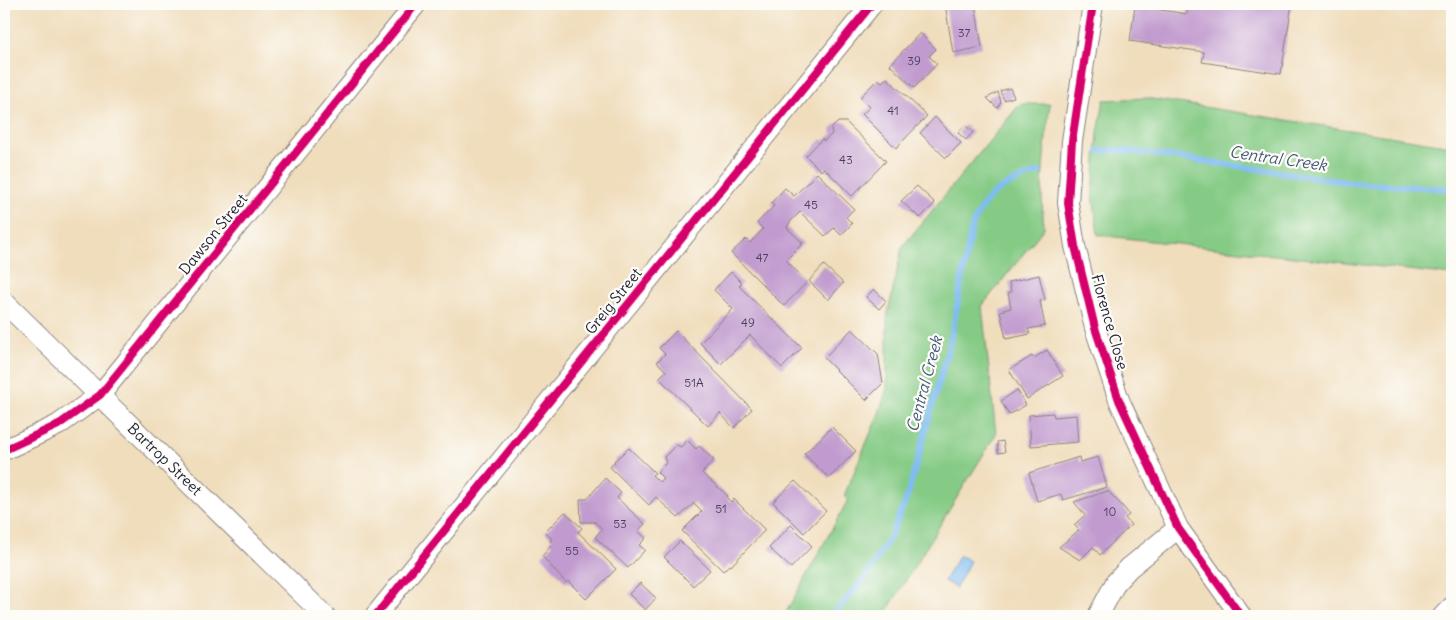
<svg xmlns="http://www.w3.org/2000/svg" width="1456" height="620" viewBox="0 0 1456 620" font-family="Delius,sans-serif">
<rect width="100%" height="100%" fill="#fdfcf7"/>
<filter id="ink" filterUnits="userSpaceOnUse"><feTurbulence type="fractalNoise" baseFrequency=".02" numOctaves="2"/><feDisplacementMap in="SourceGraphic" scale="10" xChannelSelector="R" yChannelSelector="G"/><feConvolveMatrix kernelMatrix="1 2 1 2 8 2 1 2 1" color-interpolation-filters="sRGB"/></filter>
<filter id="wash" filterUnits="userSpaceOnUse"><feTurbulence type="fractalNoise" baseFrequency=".0096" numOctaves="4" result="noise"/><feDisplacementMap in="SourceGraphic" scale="20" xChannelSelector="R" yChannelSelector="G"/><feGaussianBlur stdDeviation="1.12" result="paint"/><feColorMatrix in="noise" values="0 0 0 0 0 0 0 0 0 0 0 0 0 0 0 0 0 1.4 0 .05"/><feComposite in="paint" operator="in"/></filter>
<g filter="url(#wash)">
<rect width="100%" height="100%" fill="#f0ddbc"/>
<!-- green -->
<path fill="#85cb85" stroke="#547660" d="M1146 98 1452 146V275L1098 235 1093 195 1098 133 1104 100Z
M1020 104H1050C1045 146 1039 185 1044 228L982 306 996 434 884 616H784L848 500 844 496 879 413 887 388V318L902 247Z"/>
<!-- water -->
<path fill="#7fbcf2" stroke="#506f96" d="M959 555 970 561 956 588 944 581Z"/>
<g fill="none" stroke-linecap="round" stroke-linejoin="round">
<!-- stream -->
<path stroke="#7fbcf2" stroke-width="6" d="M1099 151 1119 150 1161 155 1354 183 1452 189
M832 616 865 578 891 535 907 497 950 343 972 226C987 190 1004 185 1039 172"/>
</g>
<g id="blocks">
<!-- building -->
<path fill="#c19bcf" d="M945 4H975L982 47 953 53Z
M1189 4H1292L1281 74 1202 62 1204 52 1130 41 1135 6 1187 14Z
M920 33 936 49 929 56 937 64 914 88 890 65Z
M887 78 927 116 896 148 862 114 870 107 860 97 878 79 882 82Z
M1010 88 1014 97 1004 100 1000 91Z
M998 92 1001 102 997 108 987 98Z
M935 117 961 143 946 158 920 133Z
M838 122H846L886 161 852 196 824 168 821 171 806 156 822 139 824 141 832 134 831 129Z
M965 125 973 132 966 140 958 133Z
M817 173 854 209 846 217 852 224 841 235 834 228 825 236 800 212 790 222 787 228 803 243 786 260 807 282 784 306 731 253 746 239 750 243 763 229 757 223 774 206 771 203 785 188 794 196Z
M917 186 935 203 920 218 901 201Z
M824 265 843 283 828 300 809 281Z
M731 272 742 283 739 286 802 348 782 368 750 335 721 364 700 343 733 309 714 290Z
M1039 275 1045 300 1040 301 1045 326 1028 329 1030 334 1006 339 1000 311 1011 308 1008 293 1011 292 1009 282Z
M874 289 886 301 879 309 866 297Z
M852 329 878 354 883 383 866 400 824 358Z
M676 331 752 409 734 428 720 413 708 426 659 378 666 371 657 362 665 354 659 348Z
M1047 350 1063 376 1027 399 1009 370 1032 356 1034 358Z
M1017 390 1026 405 1009 415 1001 401Z
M1053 413 1054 417 1076 415 1078 442 1031 446 1029 415Z
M832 427 856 451 829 478 804 454Z
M687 440 696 449 699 446 714 460 702 473 728 496 727 498 731 502 734 499 765 530 731 566 729 565 723 571 682 531 702 511 694 503 678 518 656 497 649 505 610 467 615 462 614 461 629 448 655 473 652 475 659 482 663 478 657 472 666 463 664 457 676 445 681 447Z
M1003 441 1005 452 998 453 997 442Z
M1079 457 1080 462 1098 457 1107 487 1063 500 1061 494 1037 501 1029 473Z
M605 478 621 493 617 498 645 524 638 531 646 538 639 545 645 550 628 568 595 537 602 529 595 522H581L580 499H587Z
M795 481 826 511 804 533 773 502Z
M1108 491 1126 510 1129 515 1125 518 1131 525 1100 555 1093 547 1080 560 1059 547 1079 530 1074 525 1085 515 1074 502Z
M565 512 582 528 578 532 616 569 586 599 568 581 566 583 542 556 553 544 550 541 552 539 545 532Z
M791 525 812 546 791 568 769 548Z
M680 541 710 570 693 586 664 557Z
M640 583 656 598 645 610 629 594Z"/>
</g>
</g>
<g filter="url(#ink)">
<use href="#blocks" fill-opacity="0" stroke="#89807c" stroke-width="1"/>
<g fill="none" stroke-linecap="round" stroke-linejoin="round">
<defs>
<path id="street" d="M1093 4 1072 141 1068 203 1075 246 1095 328 1119 400 1178 528 1241 616
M4 302 325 616
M4 450 58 425 100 395 416 4
M375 616 872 4
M1098 616 1116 582 1129 568 1178 528
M1443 616 1452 607"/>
</defs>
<!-- street casing -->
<use href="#street" stroke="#89807c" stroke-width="22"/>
<!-- street -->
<use href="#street" stroke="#fff" stroke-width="20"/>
<defs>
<path id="cycleway" d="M1093 4 1072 141 1068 203 1075 246 1095 328 1119 400 1178 528 1241 616
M4 450 58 425 100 395 416 4
M375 616 872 4"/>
</defs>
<!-- cycleway casing -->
<use href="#cycleway" stroke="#fdfcf7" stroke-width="11"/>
<!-- cycleway -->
<use href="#cycleway" stroke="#d6006c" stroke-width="8"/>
</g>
</g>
<g text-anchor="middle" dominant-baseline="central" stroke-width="4.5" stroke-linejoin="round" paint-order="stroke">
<!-- number labels -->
<g font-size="12" fill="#4a4060">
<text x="964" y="32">37</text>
<text x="914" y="60">39</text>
<text x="893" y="110">41</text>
<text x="846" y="159">43</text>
<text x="811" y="204">45</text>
<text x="762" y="257">47</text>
<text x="748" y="322">49</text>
<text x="694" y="382">51A</text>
<text x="721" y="508">51</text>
<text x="1110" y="511">10</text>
<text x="620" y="523">53</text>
<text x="572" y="550">55</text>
</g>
<!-- street labels -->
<g font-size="15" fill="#22223b" stroke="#fdfcf7">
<text transform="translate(213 234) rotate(-51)">Dawson Street</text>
<text transform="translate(613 301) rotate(-51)">Greig Street</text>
<text transform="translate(1110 322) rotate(74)">Florence Close</text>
<text transform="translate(165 459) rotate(44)">Bartrop Street</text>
</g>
<!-- water labels -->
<g font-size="16" font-style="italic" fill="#43587b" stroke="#fdfcf7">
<text transform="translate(1278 158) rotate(8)">Central Creek</text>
<text transform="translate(924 384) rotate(-75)">Central Creek</text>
</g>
</g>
<!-- margin -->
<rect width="1456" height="620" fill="none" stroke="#fdfcf7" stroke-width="20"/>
</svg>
